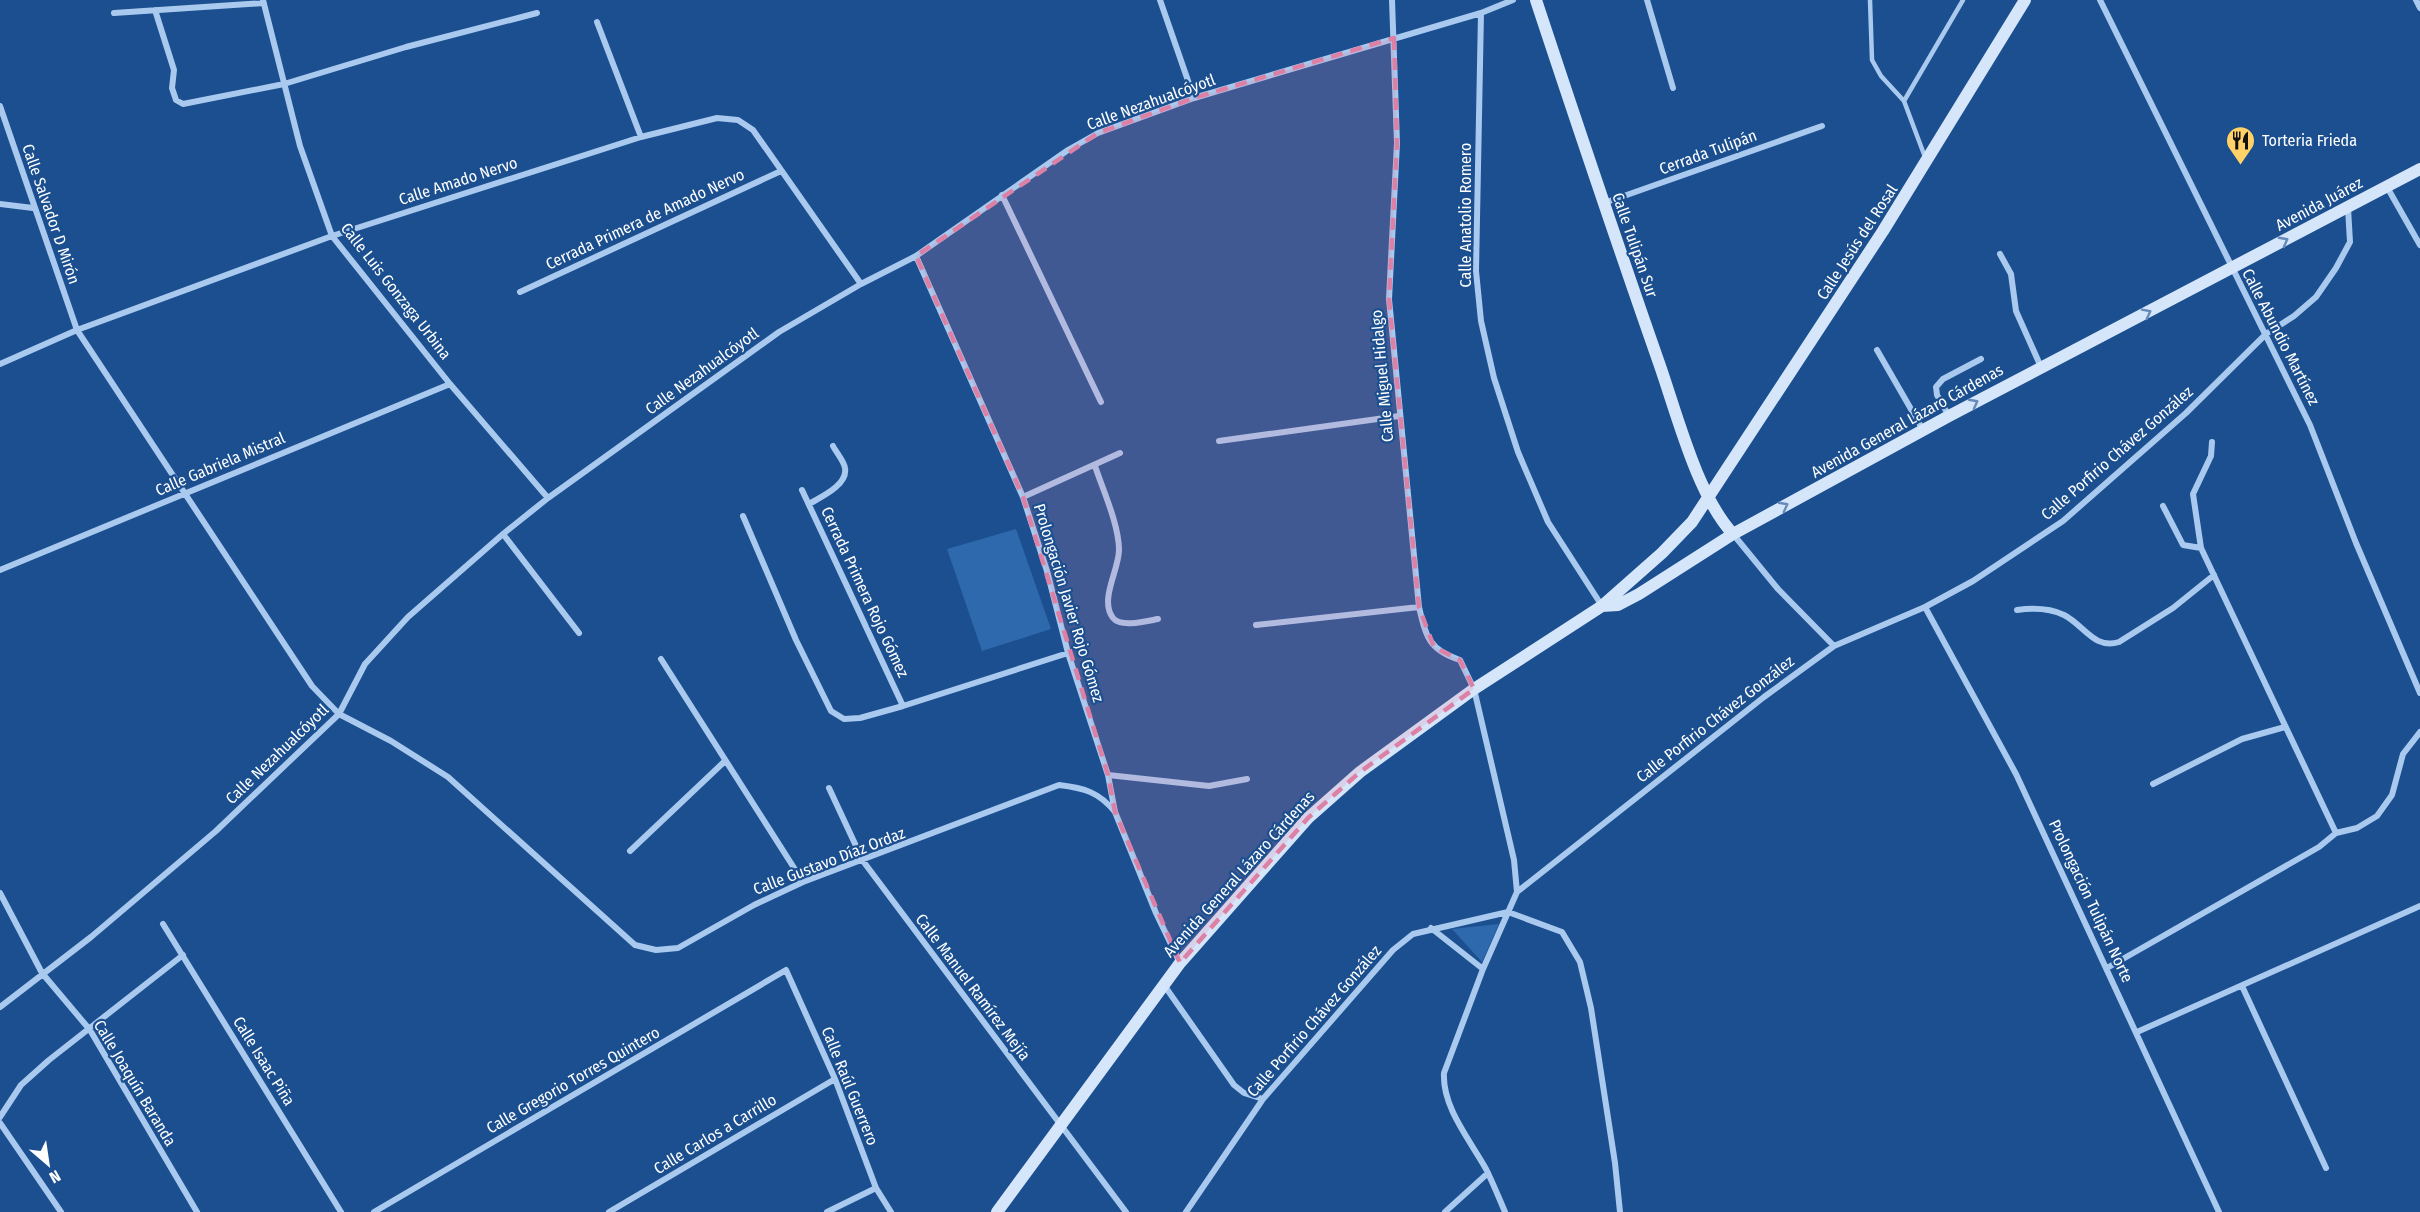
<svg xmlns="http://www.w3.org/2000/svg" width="2420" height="1212" viewBox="0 0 2420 1212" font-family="'Fira Sans Condensed',sans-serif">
<rect width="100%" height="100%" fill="#1b4f8f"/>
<!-- green -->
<path fill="#2e69ad" d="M1016 529 1051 629 982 651 947 549Z
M1499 924 1482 962 1452 929Z"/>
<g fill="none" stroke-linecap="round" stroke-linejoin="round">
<!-- lane -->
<path stroke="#a9c9ee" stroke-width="4.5" d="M1870 0 1872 60 1881 76 1904 101 1925 157
M1904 101 1963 0"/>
<!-- street -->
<path stroke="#a9c9ee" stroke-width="6" d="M263 0 300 146 332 236 450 384 548 498
M1160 0 1194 98
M1392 0 1397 143 1389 299 1419 607C1426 637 1429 650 1460 660L1474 689 1514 860 1517 892 1483 969 1444 1073C1442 1107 1470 1140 1486 1169 1493 1183 1499 1198 1505 1212
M1647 0 1673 88
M2100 0 2310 425 2356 543 2420 693
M2416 0 2420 8
M155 10 174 70 172 88 176 100 183 104 284 84 406 47 537 13
M114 13 264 3
M1481 13 1476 271 1481 321 1494 378 1518 452 1548 522 1602 606
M597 22 641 137
M0 106 77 330 312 686 339 714 391 741 448 777 635 945 656 950 678 948 754 905 803 882 1059 785C1084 788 1099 792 1115 812
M2387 187 2420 245
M1002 195 1101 402
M1604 203 1822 126
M0 204 33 208
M2000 254 2011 274 2016 311 2041 367
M916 256 1023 497 1047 571 1068 653 1108 775 1115 812 1156 913 1180 963
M520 292 781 171
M1877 350 1923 430
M0 364 77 330 332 236 641 137 717 118 738 120 753 130 861 284
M1949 416 1937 395 1936 387 1943 379 1981 359
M1219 441 1399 416
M2212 442 2211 456 2193 494 2201 548 2336 833
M1095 466C1103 490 1119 525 1119 550 1119 570 1099 600 1113 618 1121 628 1147 621 1158 619
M802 490 903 706
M1023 497 1120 453
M809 504C821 497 848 485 845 468 844 461 836 452 833 446
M2163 506 2183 545 2201 548
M743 516 796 640 831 711 844 719 860 718 903 706 1068 653
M503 534 579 633
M1733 534 1778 589 1834 646
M0 570 450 384
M1925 607 2016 774 2219 1212
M2017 610C2032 608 2049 608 2064 615 2084 625 2094 650 2119 642L2173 608 2214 575
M1256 625 1419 607
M661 659 803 882
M1108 775 1209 786 1247 779
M2153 784 2242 739 2285 727
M829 788 863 861 1126 1212
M630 851 725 761
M1517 892 1764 697 1834 646 1925 607 1973 581 2063 521 2186 413 2266 334 2294 316 2316 297 2336 268 2350 242 2348 208
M0 893 42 973 90 1030 197 1212
M163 924 341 1212
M1431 928 1483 969
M2107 968 2319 847 2336 833 2357 828 2377 816 2392 795 2403 754 2420 732
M1164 985 1234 1085 1244 1093 1263 1099
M2242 986 2326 1168
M0 1007 91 937 216 831 339 714 365 664 408 617 503 534 548 498 779 332 861 284 916 256 1068 150 1098 133 1194 98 1481 13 1513 0
M2137 1032 2420 906
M0 1117 21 1085 49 1060 183 955
M0 1123 61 1212
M374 1212 786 970 835 1079 876 1188 891 1212
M609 1212 835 1079
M827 1212 876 1188
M1186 1212 1263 1099 1393 950 1413 934 1508 912 1562 932 1580 962 1591 1008 1615 1163 1620 1212
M1445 1212 1488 1173"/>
<!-- secondary -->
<path stroke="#d6e6fa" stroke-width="12" d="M1536 0C1576 121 1617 243 1659 363 1677 414 1697 495 1733 534
M1602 606 1618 605 1639 594 1733 534 1949 416 2420 169
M997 1212 1180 963 1308 818 1360 772 1474 689 1602 606 1662 553 1692 522 1883 231 2025 0"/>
</g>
<!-- one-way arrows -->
<defs><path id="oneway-chevron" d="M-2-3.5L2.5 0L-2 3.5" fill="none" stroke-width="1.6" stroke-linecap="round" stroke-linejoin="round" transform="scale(1.5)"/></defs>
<g stroke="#668bba">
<use href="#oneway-chevron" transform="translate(2284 241) rotate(-28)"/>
<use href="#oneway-chevron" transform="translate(2147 313) rotate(-27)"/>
<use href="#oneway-chevron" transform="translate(1974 403) rotate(-28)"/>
<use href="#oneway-chevron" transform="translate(1784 506) rotate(-28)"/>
</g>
<!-- marked area -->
<path fill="#dd80a5" fill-opacity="0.2" stroke="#dd80a5" stroke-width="4.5" stroke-dasharray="12 8" stroke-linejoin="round" d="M1394 38 1397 143 1389 299 1419 607 1434 647 1460 660 1474 689 1360 772 1308 818 1180 963 1115 812 1108 775 1023 497 916 256 1098 133 1194 98Z"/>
<!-- icons -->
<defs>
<symbol id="restaurant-pin" viewBox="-11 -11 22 30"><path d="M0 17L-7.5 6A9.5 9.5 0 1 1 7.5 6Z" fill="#ffd166" stroke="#1b4f8f"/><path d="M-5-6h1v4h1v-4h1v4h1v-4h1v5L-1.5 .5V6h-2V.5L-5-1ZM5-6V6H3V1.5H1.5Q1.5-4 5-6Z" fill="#111"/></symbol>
</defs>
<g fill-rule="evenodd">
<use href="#restaurant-pin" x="2224" y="124" width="33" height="45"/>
</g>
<g text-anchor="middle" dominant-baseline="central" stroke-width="4.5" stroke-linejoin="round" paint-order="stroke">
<!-- street labels -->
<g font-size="16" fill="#fff" stroke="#1b4f8f">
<text transform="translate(1151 102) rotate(-20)">Calle Nezahualcóyotl</text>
<text transform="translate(1708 152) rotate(-20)">Cerrada Tulipán</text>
<text transform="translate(458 181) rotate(-18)">Calle Amado Nervo</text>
<text transform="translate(2319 204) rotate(-28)">Avenida Juárez</text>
<text transform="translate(51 214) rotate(71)">Calle Salvador D Mirón</text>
<text transform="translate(1465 215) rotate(-90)">Calle Anatolio Romero</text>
<text transform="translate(645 219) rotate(-25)">Cerrada Primera de Amado Nervo</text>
<text transform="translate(1857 242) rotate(-57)">Calle Jesús del Rosal</text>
<text transform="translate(1635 245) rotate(71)">Calle Tulipán Sur</text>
<text transform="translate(396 291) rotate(52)">Calle Luis Gonzaga Urbina</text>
<text transform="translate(2281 337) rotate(63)">Calle Abundio Martínez</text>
<text transform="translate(702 371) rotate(-36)">Calle Nezahualcóyotl</text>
<text transform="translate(1382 376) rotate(-95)">Calle Miguel Hidalgo</text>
<text transform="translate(1907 421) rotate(-29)">Avenida General Lázaro Cárdenas</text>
<text transform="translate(2117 453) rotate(-41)">Calle Porfirio Chávez González</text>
<text transform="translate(220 464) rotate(-23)">Calle Gabriela Mistral</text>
<text transform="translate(865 592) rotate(65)">Cerrada Primera Rojo Gómez</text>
<text transform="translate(1069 603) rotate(73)">Prolongación Javier Rojo Gómez</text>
<text transform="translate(1715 719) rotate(-38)">Calle Porfirio Chávez González</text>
<text transform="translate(277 754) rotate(-44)">Calle Nezahualcóyotl</text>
<text transform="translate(829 861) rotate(-21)">Calle Gustavo Díaz Ordaz</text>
<text transform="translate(1239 874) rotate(-48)">Avenida General Lázaro Cárdenas</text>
<text transform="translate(2091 901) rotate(65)">Prolongación Tulipán Norte</text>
<text transform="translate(973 987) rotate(53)">Calle Manuel Ramírez Mejía</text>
<text transform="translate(1314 1021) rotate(-49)">Calle Porfirio Chávez González</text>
<text transform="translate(264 1061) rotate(58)">Calle Isaac Piña</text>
<text transform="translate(573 1080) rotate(-30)">Calle Gregorio Torres Quintero</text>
<text transform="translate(135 1083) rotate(59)">Calle Joaquín Baranda</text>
<text transform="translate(850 1086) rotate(68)">Calle Raúl Guerrero</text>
<text transform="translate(715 1134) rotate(-31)">Calle Carlos a Carrillo</text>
</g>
<!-- poi labels -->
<g font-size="16" fill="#fff" stroke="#1b4f8f" text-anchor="start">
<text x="2262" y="140">Torteria Frieda</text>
</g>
</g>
<!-- north arrow -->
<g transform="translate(48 1164) rotate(151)" stroke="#1b4f8f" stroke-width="4.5" paint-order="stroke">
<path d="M0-4.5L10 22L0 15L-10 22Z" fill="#ffffff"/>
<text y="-9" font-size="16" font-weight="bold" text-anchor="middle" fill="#ffffff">N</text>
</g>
</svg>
